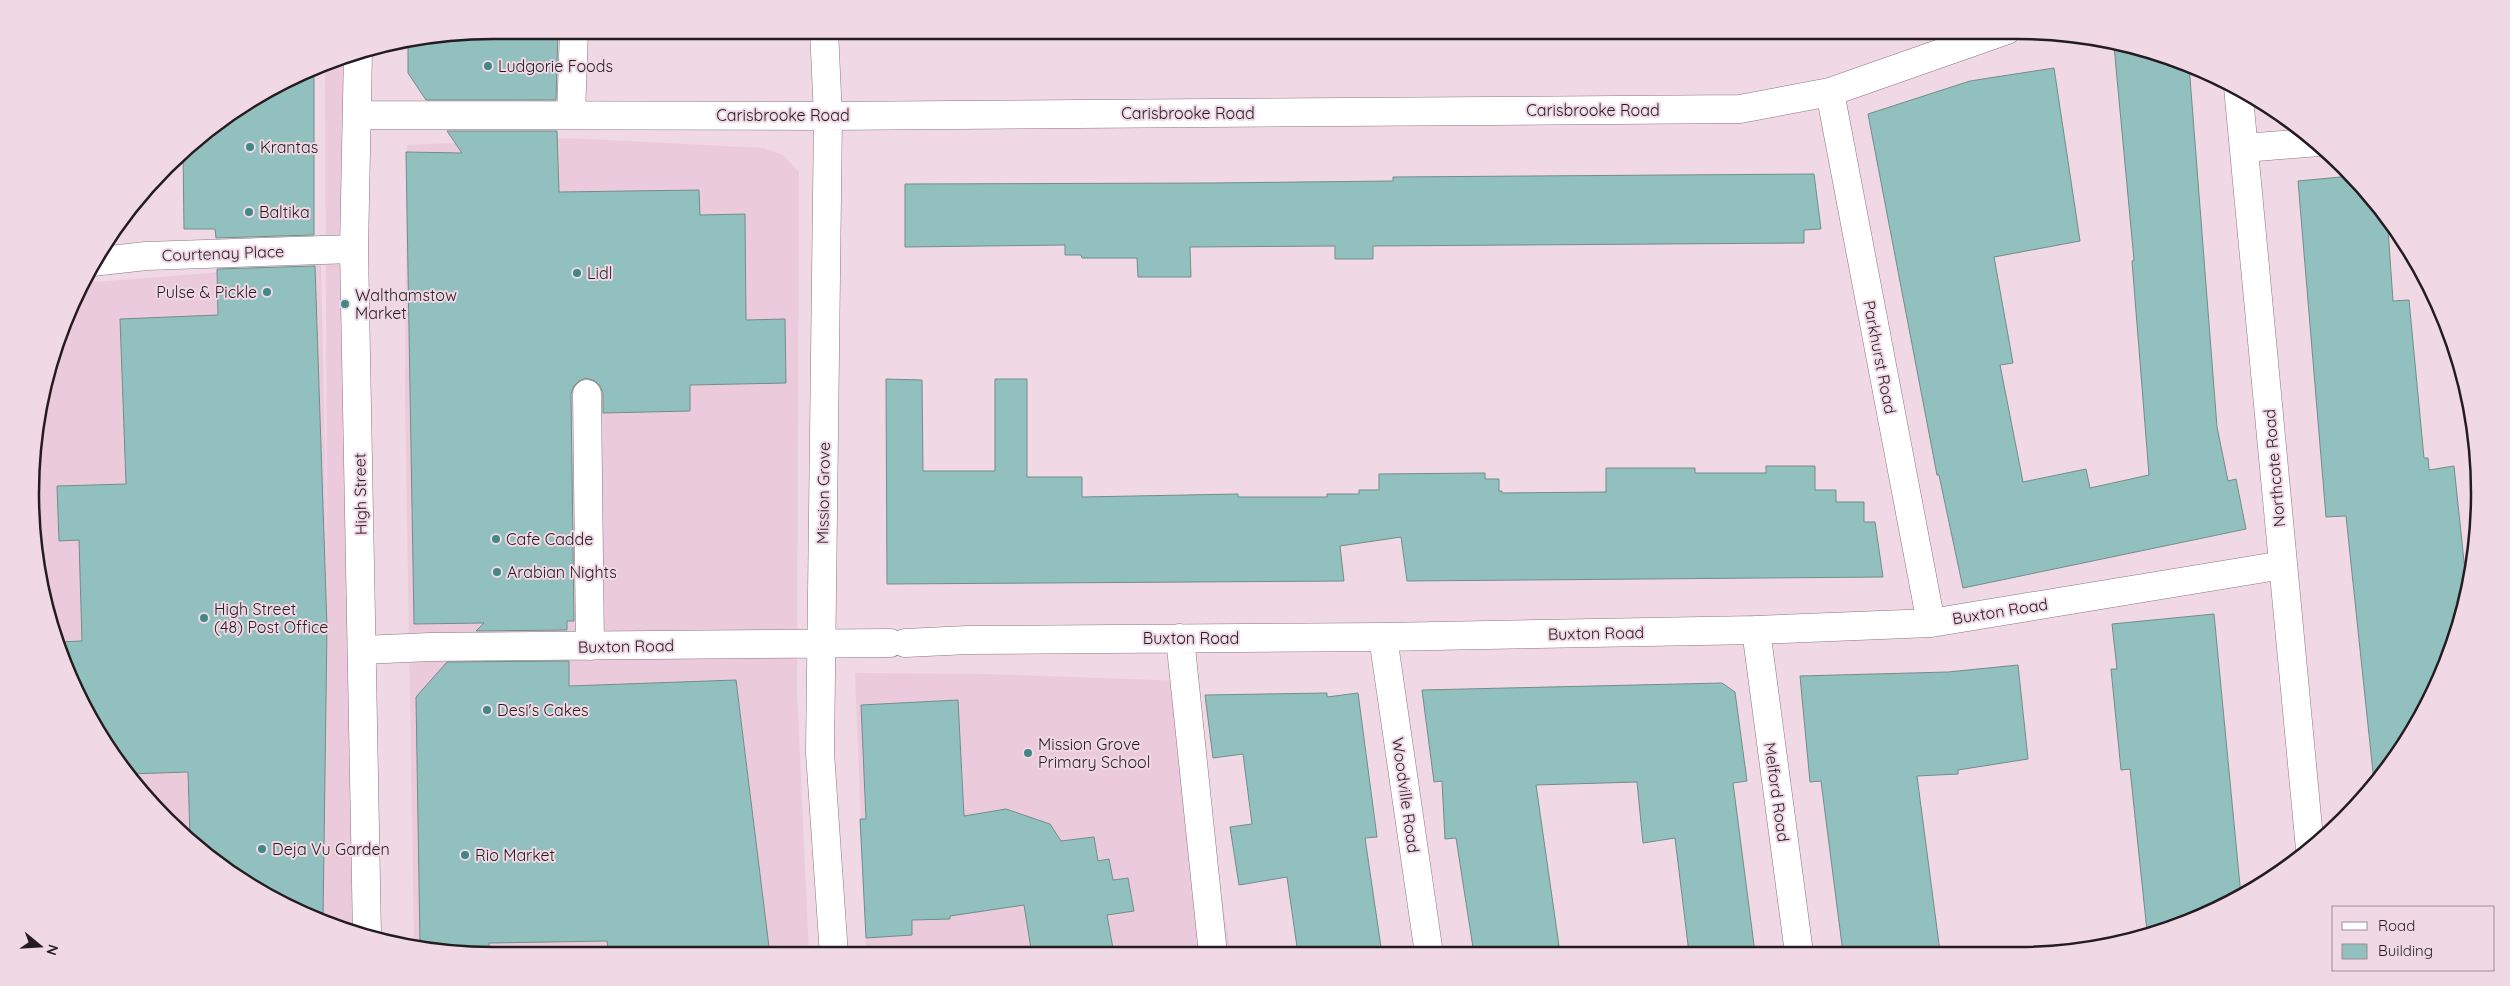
<svg xmlns="http://www.w3.org/2000/svg" width="2510" height="986" viewBox="0 0 2510 986" font-family="Quicksand,sans-serif">
<rect width="100%" height="100%" fill="#f0d8e4"/>
<!-- built -->
<path fill="#ebcbdb" d="M366 51 371 936 344 932 211 860 108 750 65 670 46 606 36 423 55 344 82 283 321 264 327 551 325 63 344 55Z
M568 138 764 148 783 155 799 172 797 691 809 955 493 956 414 943 405 394 407 145Z
M855 673 987 674 1186 681 1231 954 866 955Z"/>
<!-- building -->
<path fill="#92c0be" stroke="#718d8b" d="M493 30H558L556 100H426L408 73V44Z
M2114 46 2166 54 2189 65 2217 427 2228 481 2236 479 2246 529 1963 588 1939 475H1937L1868 114 1970 81 2054 68 2080 241 1994 257 2013 363 2000 365 2023 482 2086 469 2090 488 2149 475 2132 261 2134 260Z
M314 68V235L216 238 215 229H184L183 151 188 145 262 92Z
M447 131H557L559 192 699 190 700 215 745 214 746 320 785 319 786 383 690 385V411L603 413V393L600 386 595 381 586 378 579 381 574 386 571 394 574 621H567V630L476 631 484 623 414 624 406 152 462 153Z
M1814 174 1821 229 1804 230V243L1373 246V259H1335V246L1190 247 1191 277H1138L1137 258H1082L1081 255H1065V245L905 247V184L1212 183 1393 181V177Z
M2351 176 2387 215 2393 301 2409 300 2424 458H2428L2429 470 2454 466 2467 590 2456 642 2402 750 2374 782 2346 516 2326 517 2298 181Z
M315 266 327 627 323 920 211 860 190 838 188 772 130 774 108 750 65 670 57 642 82 641 79 540 59 541 57 486 126 484 120 319 218 315 217 269Z
M886 379 922 380 923 471H995V379H1027V477H1082V497L1238 494V497H1327V494H1359V490H1379V474L1485 473V479H1499V491H1502V493L1606 492V468H1695V473H1766V466H1815V490H1836V502H1864V522H1875L1883 577 1407 581 1401 537 1340 546 1344 581 887 584Z
M2214 614 2241 896 2222 908 2147 931 2130 769 2121 770 2111 669H2117L2112 624Z
M569 661V686L736 680 770 955 609 956 607 941 489 943V955L420 944 416 697 447 662Z
M2018 665 2028 759 1958 770V774L1917 776 1940 952 1843 953 1821 781 1810 782 1800 676 1948 672Z
M1722 683 1735 692 1747 781 1733 783 1755 953H1689L1675 838 1643 843 1637 782 1536 785 1560 953 1474 954 1456 838 1445 839 1442 781 1434 782 1422 690Z
M1327 693V697L1358 693 1377 837 1365 838 1382 954H1298L1287 877 1239 885 1230 827 1252 824 1243 754 1213 758 1205 695Z
M958 700 964 816 1006 809 1050 824 1061 841 1094 837 1098 861 1109 859 1113 880 1128 878 1134 911 1107 915 1114 954 1032 955 1024 905 950 916V919L912 920V935L866 938 860 819H866L861 705Z"/>
<g fill="none" stroke-linecap="round" stroke-linejoin="round">
<defs>
<path id="minor" d="M824 30 828 116 820 753 834 955
M358 52 354 249 367 935
M2238 87 2310 849
M1830 92 1931 623
M357 115 828 116 1740 109 1830 92 2007 30
M571 115 574 30
M2244 148 2319 142
M92 262 146 256 354 249
M587 394 590 646
M1756 630 1799 953
M1383 637 1429 954
M1180 638 1213 954
M905 643 968 640 1383 637 1756 630 1931 623 2283 565
M363 650 430 647 890 643"/>
</defs>
<!-- minor casing -->
<use href="#minor" stroke="#8c7681" stroke-width="29"/>
<!-- minor -->
<use href="#minor" stroke="#fff" stroke-width="28"/>
</g>
<!-- markers -->
<g fill="#408885" stroke="#f0d8e4" stroke-width="2">
<circle cx="488" cy="66" r="5"/>
<circle cx="250" cy="147" r="5"/>
<circle cx="249" cy="212" r="5"/>
<circle cx="577" cy="273" r="5"/>
<circle cx="267" cy="292" r="5"/>
<circle cx="345" cy="304" r="5"/>
<circle cx="496" cy="539" r="5"/>
<circle cx="497" cy="572" r="5"/>
<circle cx="204" cy="618" r="5"/>
<circle cx="487" cy="710" r="5"/>
<circle cx="1028" cy="753" r="5"/>
<circle cx="262" cy="849" r="5"/>
<circle cx="465" cy="855" r="5"/>
</g>
<g text-anchor="middle" dominant-baseline="central" stroke-width="4" stroke-linejoin="round" paint-order="stroke">
<!-- poi labels -->
<g font-size="16" fill="#241c20" stroke="#f0d8e4" text-anchor="start">
<text x="498" y="66">Ludgorie Foods</text>
<text x="260" y="147">Krantas</text>
<text x="259" y="212">Baltika</text>
<text x="587" y="273">Lidl</text>
<text x="257" y="292" text-anchor="end">Pulse &amp; Pickle</text>
<text x="355" y="295">Walthamstow<tspan x="355" dy="18">Market</tspan></text>
<text x="506" y="539">Cafe Cadde</text>
<text x="507" y="572">Arabian Nights</text>
<text x="214" y="609">High Street<tspan x="214" dy="18">(48) Post Office</tspan></text>
<text x="497" y="710">Desi's Cakes</text>
<text x="1038" y="744">Mission Grove<tspan x="1038" dy="18">Primary School</tspan></text>
<text x="272" y="849">Deja Vu Garden</text>
<text x="475" y="855">Rio Market</text>
</g>
<!-- street labels -->
<g font-size="16" fill="#241c20" stroke="#f0d8e4">
<text x="1593" y="110">Carisbrooke Road</text>
<text x="1188" y="113">Carisbrooke Road</text>
<text x="783" y="115">Carisbrooke Road</text>
<text transform="translate(223 253) rotate(-2)">Courtenay Place</text>
<text transform="translate(1880 357) rotate(79)">Parkhurst Road</text>
<text transform="translate(2274 468) rotate(-95)">Northcote Road</text>
<text transform="translate(823 493) rotate(-89)">Mission Grove</text>
<text transform="translate(360 494) rotate(-91)">High Street</text>
<text transform="translate(2000 611) rotate(-9)">Buxton Road</text>
<text transform="translate(1596 633) rotate(-1)">Buxton Road</text>
<text x="1191" y="638">Buxton Road</text>
<text transform="translate(626 646) rotate(-1)">Buxton Road</text>
<text transform="translate(1777 792) rotate(82)">Melford Road</text>
<text transform="translate(1406 795) rotate(82)">Woodville Road</text>
</g>
</g>
<!-- crop -->
<path d="M0 0H2510V986H0ZM493 39H2017A454 454 0 0 1 2471 493V493A454 454 0 0 1 2017 947H493A454 454 0 0 1 39 493V493A454 454 0 0 1 493 39Z" fill="#f0d8e4" fill-rule="evenodd"/>
<path fill="none" stroke="#241c20" stroke-width="2.5" d="M493 39H2017A454 454 0 0 1 2471 493V493A454 454 0 0 1 2017 947H493A454 454 0 0 1 39 493V493A454 454 0 0 1 493 39Z"/>
<!-- legend -->
<rect x="2332" y="906" width="162" height="65" fill="#f0d8e4" stroke="#9e8d96"/>
<rect x="2342" y="922" width="25" height="8" fill="#ffffff" stroke="#9e8d96"/>
<text x="2378" y="931" font-size="15" fill="#241c20">Road</text>
<rect x="2342" y="944" width="25" height="15" fill="#92c0be" stroke="#9e8d96"/>
<text x="2378" y="956" font-size="15" fill="#241c20">Building</text>
<!-- north arrow -->
<g transform="translate(40 946) rotate(108)" stroke="#f0d8e4" stroke-width="4" paint-order="stroke">
<path d="M0-4L9 19L0 12L-9 19Z" fill="#241c20"/>
<text y="-8" font-size="14" font-weight="bold" text-anchor="middle" fill="#241c20">N</text>
</g>
</svg>
